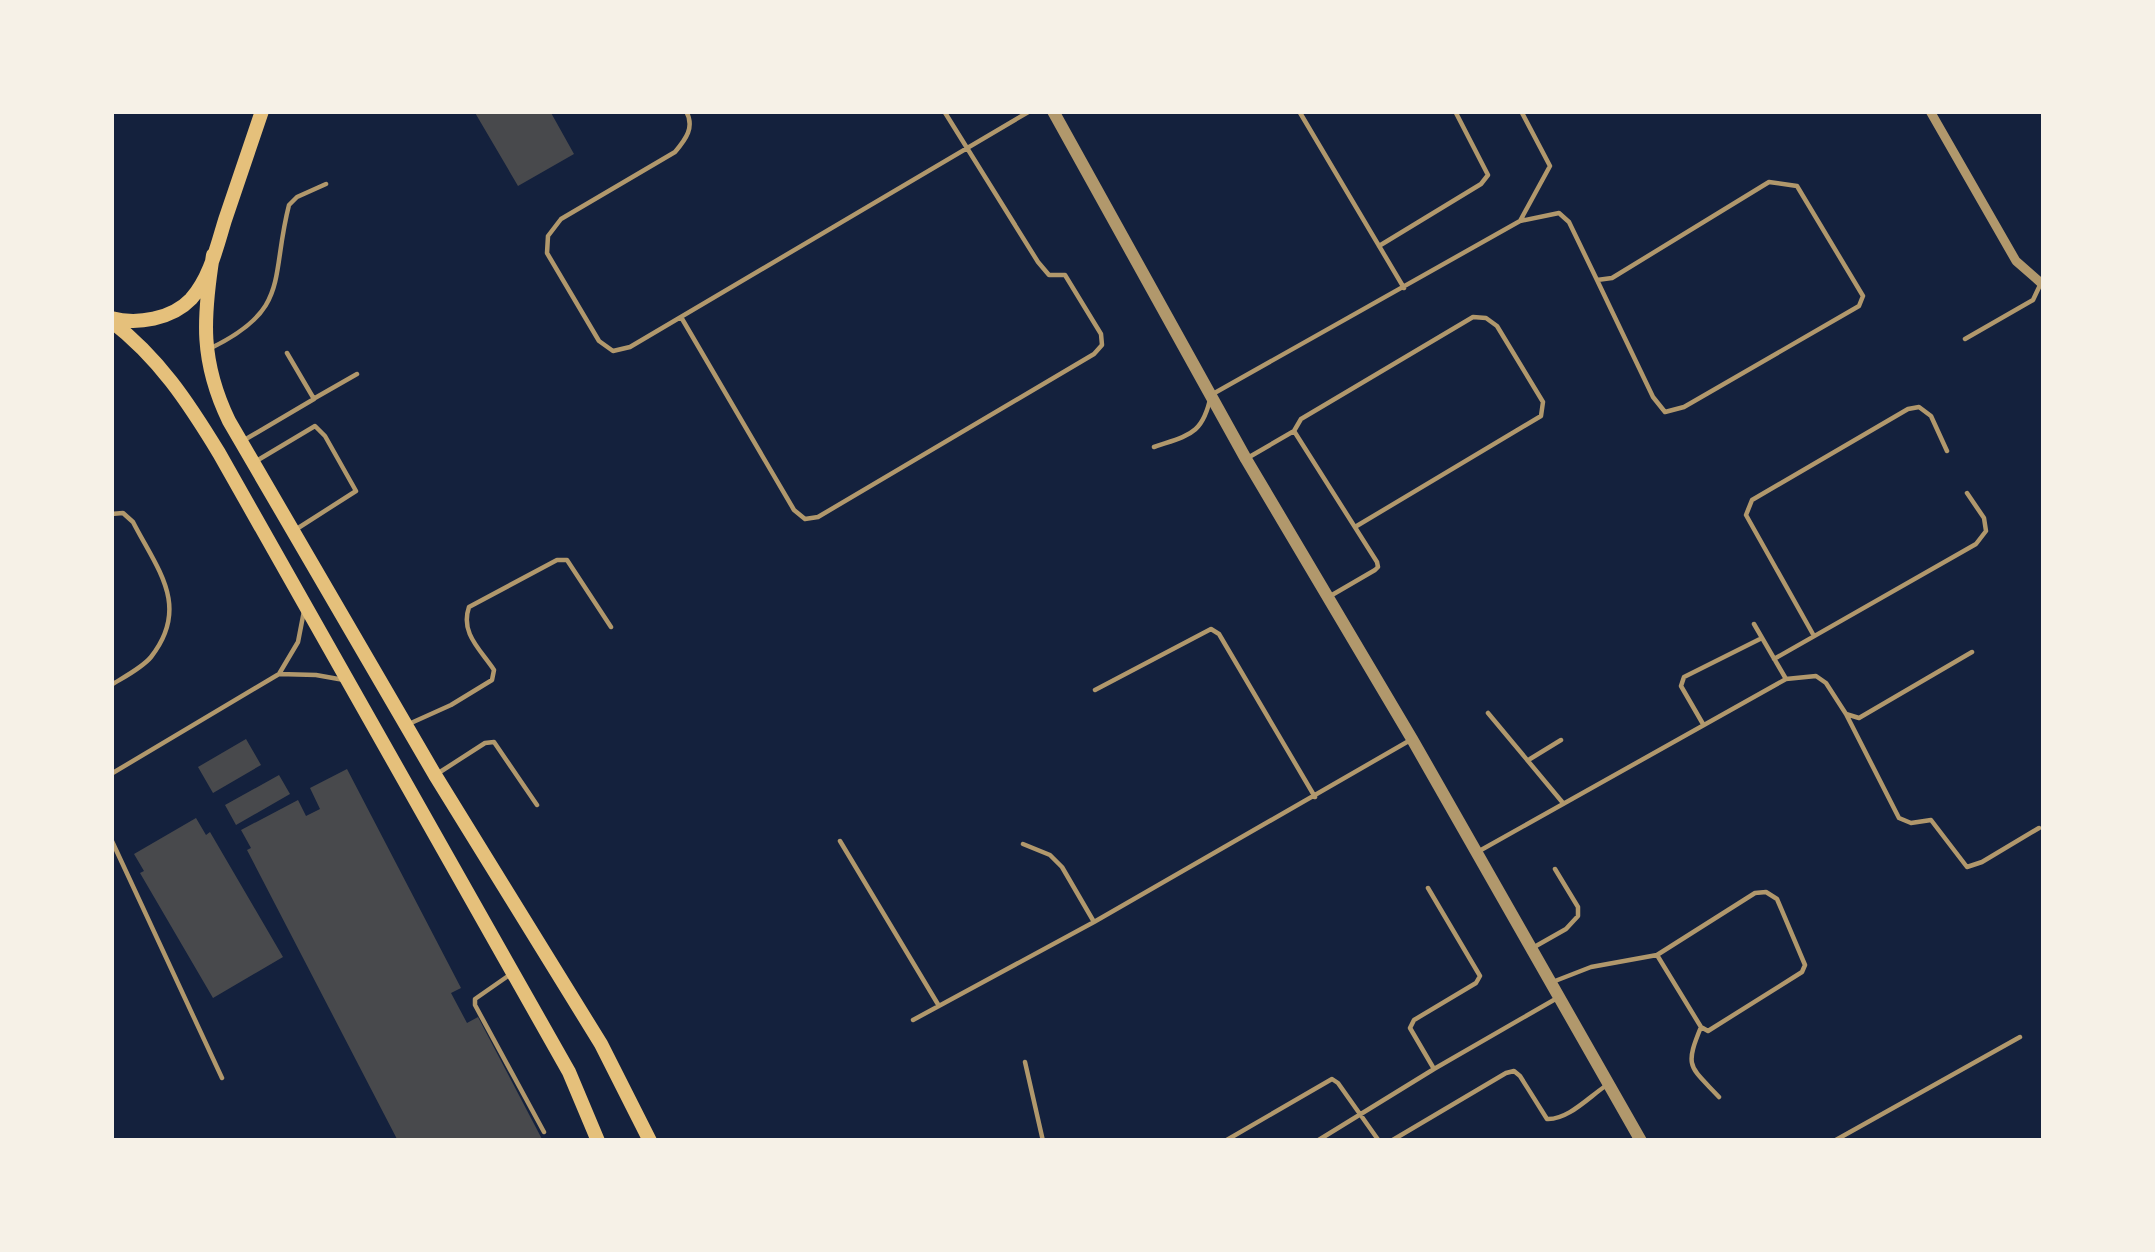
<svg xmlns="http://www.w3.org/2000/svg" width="2155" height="1252" viewBox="0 0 2155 1252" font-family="'Space Grotesk',sans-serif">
<rect width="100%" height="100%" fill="#14213d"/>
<!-- building -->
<path fill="#48494c" d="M474 111H550L574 154 518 186Z
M246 739 261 765 213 793 198 767Z
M347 769 461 988 451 993 467 1023 478 1017 543 1141H398L247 850 251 848 241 830 298 800 306 816 320 809 310 788Z
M279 775 290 794 236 825 225 805Z
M196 818 206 835 210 832 283 957 213 998 140 873 144 871 134 854Z"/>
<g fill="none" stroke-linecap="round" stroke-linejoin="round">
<!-- service -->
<path stroke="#b1986c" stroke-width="4.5" d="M686 111C695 127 686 139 675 152L561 219 548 236 547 253 599 341 613 351 630 347 1030 111
M1299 111 1404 288
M1520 221 1559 213 1569 222 1597 280 1612 278 1769 182 1797 186 1863 296 1859 306 1684 407 1665 412 1653 397 1597 280
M1379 246 1481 184 1488 175 1455 111
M681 317 794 510 805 519 818 517 1094 354 1102 345 1101 334 1065 275H1049L1038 262 944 111
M1965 339 2033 300 2041 283
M211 348C291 309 270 279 289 205L297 197 326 184
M315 398 357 374
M1294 431 1301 419 1473 317 1486 318 1497 326 1543 402 1541 416 1355 527
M246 439 314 399 287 353
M1154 447C1189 435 1203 435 1211 395L1520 221 1550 166 1521 111
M1251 456 1294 431 1377 562 1378 567 1375 570 1332 595
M258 460 315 426 325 436 356 491 295 530
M111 514 123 513 133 522C157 569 191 606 151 657 142 668 124 677 111 685
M1754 624 1786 679
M1814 636 1746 515 1752 500 1908 409 1919 407 1931 416 1947 451
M1774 659 1976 544 1986 531 1984 518 1967 493
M279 674 316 675 344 680
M1095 690 1211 629 1219 634 1315 797
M1488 713 1563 803
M1846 714 1899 818 1911 823 1931 820 1967 867 1982 862 2039 828
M411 723 451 705 492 680 494 670C480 649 460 633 469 607L557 560H567L611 627
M1703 724 1681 686 1684 677 1762 638
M1530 759 1561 740
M440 772 485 743 494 742 537 805
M111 774 279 674 298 642 304 611
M111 839 222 1078
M840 841 939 1006
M1023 844 1050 855 1062 867 1094 922
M1481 850 1786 679 1816 676 1826 683 1846 714 1859 718 1972 652
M1428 888 1480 976 1476 983 1414 1020 1410 1028 1434 1069
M1536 946 1566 929 1578 916V907L1555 869
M508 976 475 999V1005L544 1132
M1555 981 1591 967 1657 955 1755 893 1766 892 1777 899 1805 965 1802 972 1708 1031 1701 1027 1657 955
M913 1020 1094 922 1407 742
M1701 1027C1684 1068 1690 1066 1719 1097
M1025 1062 1043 1141
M1225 1141 1332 1079 1338 1083 1379 1141
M1317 1141 1434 1069 1559 997
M1391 1141 1506 1073 1514 1071 1520 1076 1547 1119C1567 1120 1587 1099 1604 1087
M1834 1141 2020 1037"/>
<!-- minor -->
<path stroke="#b1986c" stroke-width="9" d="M1930 111 2016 261 2041 283 2044 282"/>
<!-- tertiary -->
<path stroke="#b1986c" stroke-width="12" d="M1053 111 1246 459 1412 739 1641 1141"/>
<!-- secondary -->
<path stroke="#e5c07b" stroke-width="14" d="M213 255C203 318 200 361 229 421L435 775 601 1044 650 1141
M111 318C137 325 172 319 191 299 210 278 217 246 225 220 237 184 250 147 262 111
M111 321C159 358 188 402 219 453L569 1072 598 1141"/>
</g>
<!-- border -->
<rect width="2155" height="1252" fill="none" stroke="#f6f1e7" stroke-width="228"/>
</svg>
